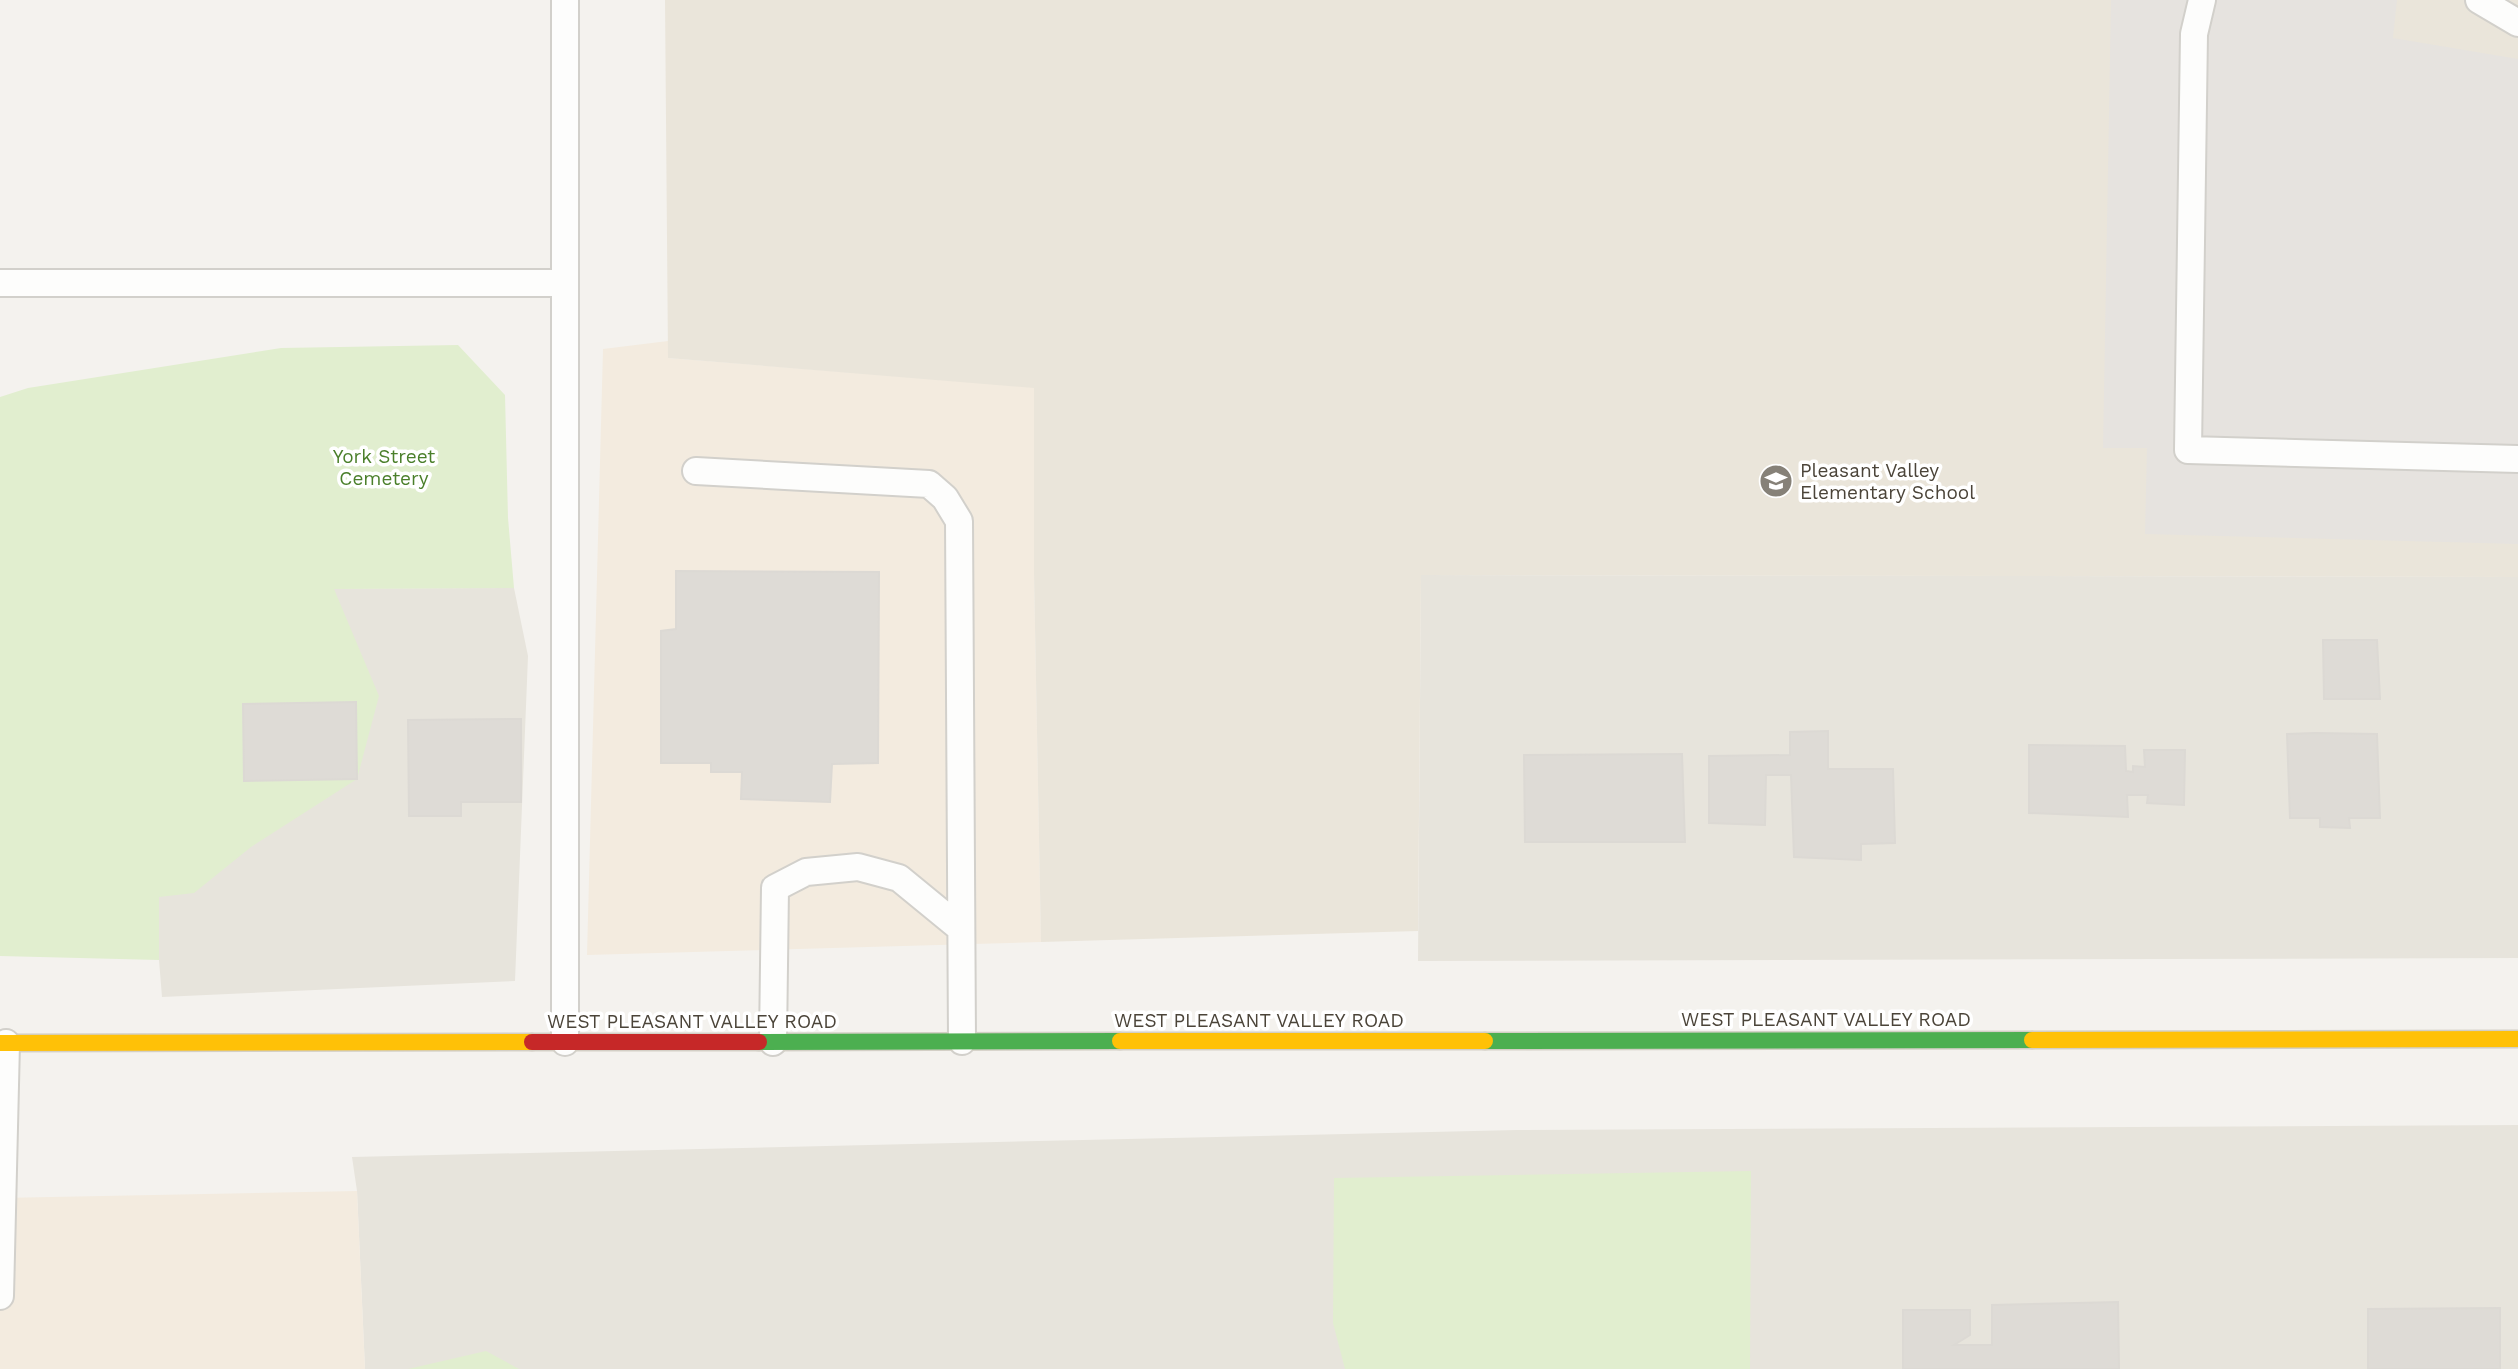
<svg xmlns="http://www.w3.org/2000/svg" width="2518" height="1369" viewBox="0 0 2518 1369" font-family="'Work Sans',sans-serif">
<rect width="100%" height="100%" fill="#f4f2ee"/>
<!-- residential -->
<path fill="#e7e4dc" d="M1421 575 2518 577V958L1418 961Z
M514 588 528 656 515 981 162 997 159 960 155 589Z
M2518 1125V1369H365L357 1191 352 1157 1517 1130Z"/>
<!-- commercial -->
<path fill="#f3ebdf" d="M668 341V358L1034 387V574L1041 942 587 955 603 349Z
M357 1191 365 1369H0V1198Z"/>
<!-- education -->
<path fill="#eae5da" d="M665 0H2518V577L1421 575 1418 931 1041 942 1034 574V388L668 358Z"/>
<!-- green -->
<path fill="#e1eecf" d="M458 345 505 395 508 518 514 588 334 589 379 696 357 779 251 847 194 893 159 897V960L0 956V397L28 388 281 348Z
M1751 1171 1750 1369H1345L1333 1323 1334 1178Z
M486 1351 519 1369H408Z"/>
<!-- parking -->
<path fill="#e6e3df" d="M2111 0H2397L2393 38 2518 59V544L2145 534 2147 448H2103Z"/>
<!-- building -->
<path fill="#dedbd6" stroke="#dcd9d4" stroke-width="2" d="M676 571 879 572 878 763 832 764 830 802 741 799 742 772H711V763H661V631L676 629Z
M2323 640H2377L2380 699H2324Z
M356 702 357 779 244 781 243 704Z
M521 719V802H461V816H409L408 720Z
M1828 731V769H1893L1895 843 1861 844V860L1794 857 1791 775H1766L1765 825 1709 823V756L1790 755V732Z
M2315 733 2377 734 2380 818H2349L2350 828 2320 827V818H2290L2287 734Z
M2029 745 2125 746 2126 771 2133 772V766L2145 767 2144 750H2185L2184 805 2147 803 2148 795H2127L2128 817 2029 813Z
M1682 754 1685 842H1525L1524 755Z
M2118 1302 2119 1369H1903V1310H1970V1335L1954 1345H1992V1305Z
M2500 1308V1369H2368V1309Z"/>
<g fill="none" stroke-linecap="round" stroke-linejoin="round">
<defs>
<path id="lane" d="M2202 0 2194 34 2188 450 2518 459
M2479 0 2518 23
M0 283H565
M696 471 929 484 945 498 959 521 962 1041
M565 1042V0
M773 1042 775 888 806 872 858 867 899 878 960 928
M0 1296 6 1043"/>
<path id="fast" d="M1485 1041 2032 1040
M759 1042 1120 1041"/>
<path id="slow" d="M2032 1040 2518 1039
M1120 1041H1485
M0 1043 532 1042"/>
<path id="jam" d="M532 1042H759"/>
</defs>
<!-- lane casing -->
<use href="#lane" stroke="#d2d0cb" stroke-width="30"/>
<!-- fast casing -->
<use href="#fast" stroke="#d3cfc5" stroke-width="19"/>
<!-- slow casing -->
<use href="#slow" stroke="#d3cfc5" stroke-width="19"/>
<!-- jam casing -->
<use href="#jam" stroke="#d3cfc5" stroke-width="19"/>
<!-- lane -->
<use href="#lane" stroke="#fdfdfc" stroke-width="26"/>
<!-- fast -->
<use href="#fast" stroke="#4caf50" stroke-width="16"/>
<!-- slow -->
<use href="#slow" stroke="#ffc107" stroke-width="16"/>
<!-- jam -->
<use href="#jam" stroke="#c62828" stroke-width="16"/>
</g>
<!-- icons -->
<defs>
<symbol id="school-disc" viewBox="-11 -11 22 22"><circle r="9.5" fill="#868178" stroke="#fff"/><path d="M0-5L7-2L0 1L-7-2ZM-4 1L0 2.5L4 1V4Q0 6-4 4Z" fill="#fff"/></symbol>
</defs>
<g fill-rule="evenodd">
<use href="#school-disc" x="1757" y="462" width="38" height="38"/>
</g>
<g text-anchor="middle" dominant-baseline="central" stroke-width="7" stroke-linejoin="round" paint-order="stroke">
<!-- park labels -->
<g font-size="19" fill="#4a7f2a" stroke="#fff">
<text x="384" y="456">York Street<tspan x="384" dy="22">Cemetery</tspan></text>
</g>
<!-- poi labels -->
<g font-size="19" fill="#4b4439" stroke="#fff" text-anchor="start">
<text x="1800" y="470">Pleasant Valley<tspan x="1800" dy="22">Elementary School</tspan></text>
</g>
<!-- street labels -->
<g font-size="19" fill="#4b4439" stroke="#fff">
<text x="1826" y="1019">WEST PLEASANT VALLEY ROAD</text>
<text x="1259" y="1020">WEST PLEASANT VALLEY ROAD</text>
<text x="692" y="1021">WEST PLEASANT VALLEY ROAD</text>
</g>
</g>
</svg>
